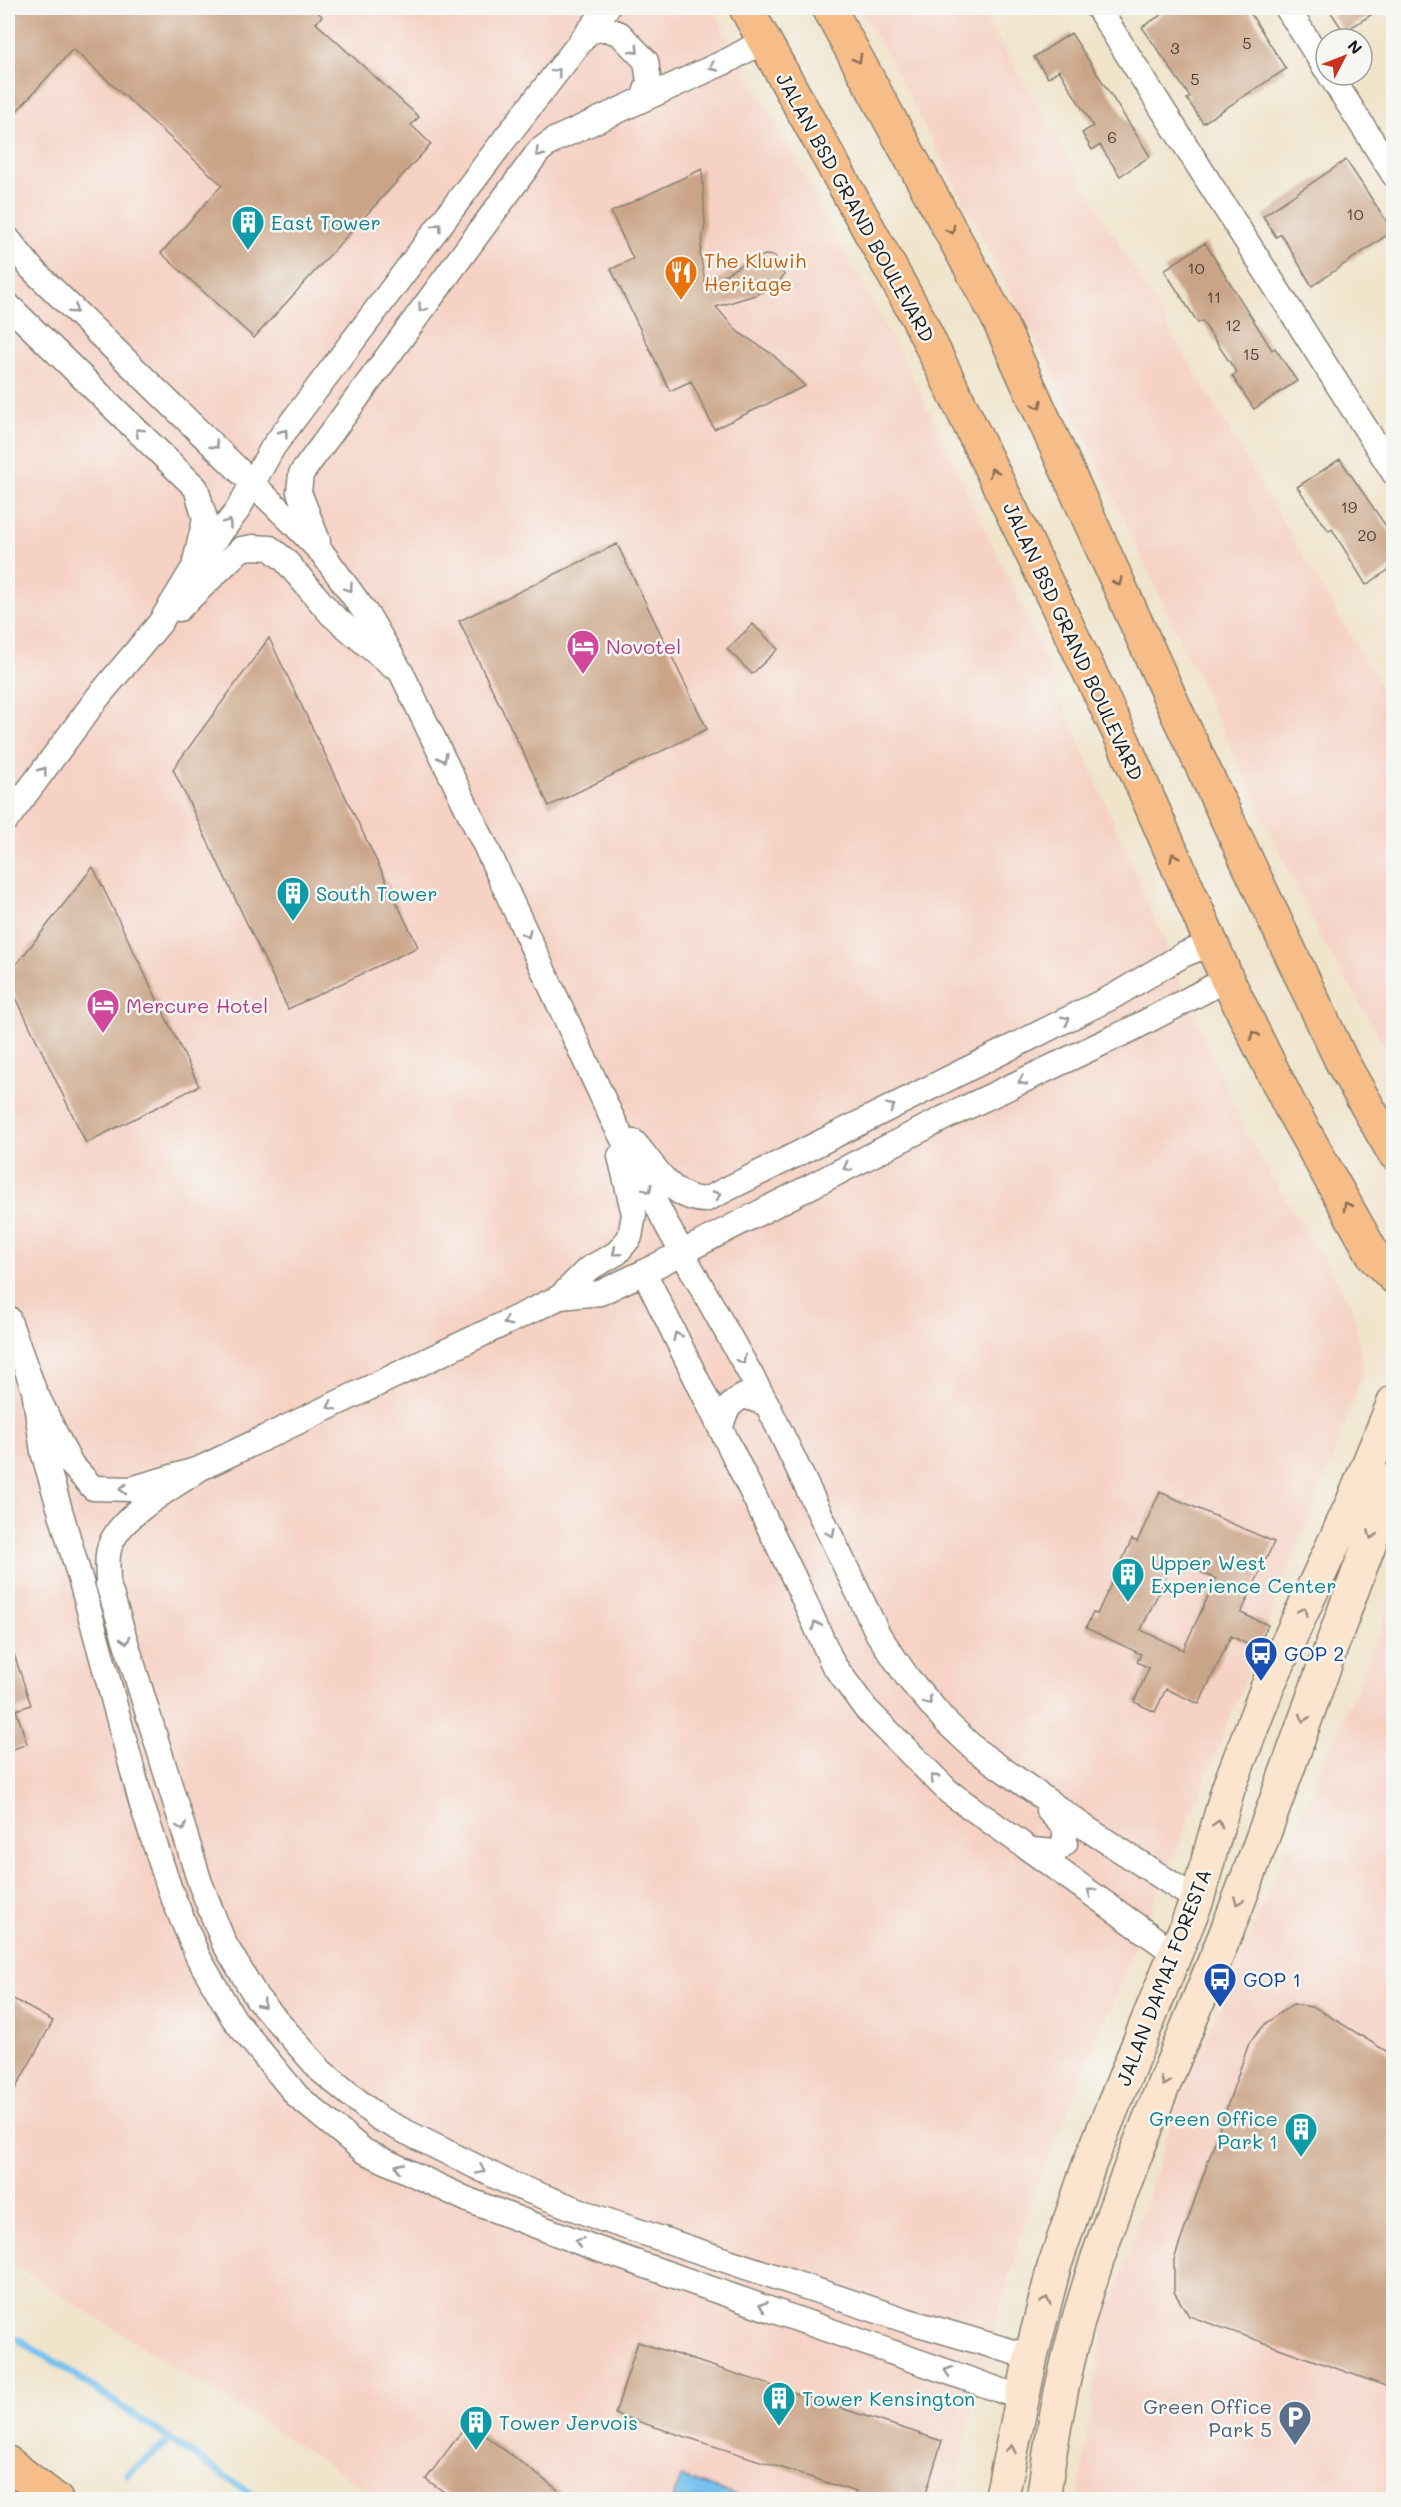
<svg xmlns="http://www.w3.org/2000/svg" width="1401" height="2507" viewBox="0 0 1401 2507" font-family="Mali,sans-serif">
<rect width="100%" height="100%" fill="#f6f6f2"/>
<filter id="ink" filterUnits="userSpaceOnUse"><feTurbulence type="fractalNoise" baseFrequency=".0167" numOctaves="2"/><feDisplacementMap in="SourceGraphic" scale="12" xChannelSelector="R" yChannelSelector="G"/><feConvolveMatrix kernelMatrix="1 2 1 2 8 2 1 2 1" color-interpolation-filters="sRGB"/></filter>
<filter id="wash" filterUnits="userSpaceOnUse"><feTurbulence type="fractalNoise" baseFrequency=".008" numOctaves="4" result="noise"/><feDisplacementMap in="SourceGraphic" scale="24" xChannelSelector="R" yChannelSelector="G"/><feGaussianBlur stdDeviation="1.35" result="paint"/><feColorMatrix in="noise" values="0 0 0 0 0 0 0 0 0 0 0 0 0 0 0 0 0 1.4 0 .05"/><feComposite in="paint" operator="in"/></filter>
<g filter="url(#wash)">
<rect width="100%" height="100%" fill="#f0e4cb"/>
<!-- built -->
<path fill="#f6d2c5" d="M8 8H713L910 372 1023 608 1247 1137 1353 1306 1363 1372 1327 1474 1177 1850 1136 1944 1029 2206 970 2415 957 2499H382L8 2261Z
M859 8H980L1393 708V1060L1318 933 1080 426 891 62Z
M1393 1601V2499L1078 2500 1103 2330 1178 2104Z"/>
<!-- water -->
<path fill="#76c1ef" stroke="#496e86" stroke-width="1.5" d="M681 2477H682L745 2499H673Z"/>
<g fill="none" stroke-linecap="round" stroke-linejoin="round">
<!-- stream -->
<path stroke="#76c1ef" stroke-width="7" d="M8 2333 57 2363 260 2500
M128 2474 171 2440"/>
</g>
<g id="blocks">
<!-- building -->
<path fill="#caa487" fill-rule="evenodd" d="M8 8H312L322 16 316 23 419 117 411 125 431 144 254 338 161 253 222 185 73 49 8 121Z
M1172 8H1247L1286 69 1203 123 1187 99 1190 97 1142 27Z
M1328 8H1382L1344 32Z
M1071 33 1150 156 1120 176 1100 145 1092 150 1082 133 1093 126 1059 70 1048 78 1034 57Z
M1346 160 1393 231 1312 286 1281 234 1276 237 1263 216Z
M702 169 705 224 700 254 706 286 741 265 765 255 775 256 784 275 778 283 755 295 716 307 738 332 772 354 805 386 714 429 691 381 670 391 611 269 633 259 611 212Z
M1205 243 1272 350 1275 348 1297 381 1254 409 1232 376 1237 373 1202 321 1198 323 1164 270Z
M1340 459 1394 538V566L1366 585 1332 529 1329 531 1297 487Z
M617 544 707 729 549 806 459 621Z
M753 624 778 649 752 674 727 649Z
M269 638 418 947 288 1009 173 769Z
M93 867 199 1086 86 1143 8 981V975Z
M1160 1492 1274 1542 1241 1613 1268 1625 1257 1649 1231 1636 1199 1704 1166 1689 1155 1712 1134 1702 1149 1668 1137 1662 1141 1654 1086 1628 1093 1613 1097 1614 1132 1539 1137 1542ZM1174 1560 1216 1579 1183 1650 1141 1630Z
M8 1645H11L31 1705 16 1710 27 1744 8 1751Z
M8 1996 53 2021 8 2102Z
M1293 2004 1316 2008 1394 2056V2389L1189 2316 1174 2292V2260L1249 2043 1266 2023Z
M638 2342 942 2441 924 2499H854L856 2492 615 2414Z
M468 2423 570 2499H454L426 2479Z"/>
</g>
</g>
<g filter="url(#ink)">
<use href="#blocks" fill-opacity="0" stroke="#868074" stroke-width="1.5"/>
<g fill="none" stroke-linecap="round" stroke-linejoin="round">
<defs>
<path id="minor" d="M1098 8 1394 473
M1287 8 1326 69
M588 32 604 28 620 34 646 61 649 82 643 99
M1330 75 1394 175
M8 239 32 269 294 524 323 554 370 619 402 674 485 845 612 1118 669 1229 767 1404 878 1634 908 1678 946 1722 977 1751 1086 1828 1197 1900
M8 305 196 488 205 519 195 562
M318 541 299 492 301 474 539 151 554 140 729 60 765 40
M179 609 241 549 253 547 270 548 285 560 331 614 392 666
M8 818 98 697 160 623 193 569 237 511 273 447 507 136 607 8
M634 1142C655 1166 671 1199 705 1200L1114 996 1183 955 1212 943
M644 1272 797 1584 833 1664 866 1709 949 1792 1176 1954
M560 1297 600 1293 644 1272 944 1118 1132 1029 1227 979
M8 1318 34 1390 70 1463 93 1488 131 1489 199 1469 560 1297 588 1269 617 1253 630 1237 634 1214 620 1156
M34 1390 43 1452 84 1592 142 1805 170 1890 198 1957 234 2019 298 2097 364 2151 468 2200 595 2248 1022 2398
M721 1427C725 1411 729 1403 744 1396L767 1404
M199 1469C174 1487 128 1511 113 1539 105 1553 108 1569 108 1584L200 1883 224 1943 257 1998 321 2071 380 2119 511 2184 599 2218 905 2320 1031 2357
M1032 1850 1055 1852 1065 1843V1828L1048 1810"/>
<path id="secondary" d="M1001 2500 1031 2357 1054 2267 1089 2165 1197 1900 1228 1789 1269 1683 1352 1504 1394 1402
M1043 2500C1052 2432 1065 2363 1085 2298 1125 2168 1182 2044 1232 1918 1289 1773 1336 1625 1394 1480"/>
<path id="primary" d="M746 8 918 318 1123 741 1227 979 1260 1046 1291 1108 1375 1258 1394 1277
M829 8 997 316 1177 713 1342 1062 1394 1153"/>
<path id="motorway" d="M8 2463 56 2500"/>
</defs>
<!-- minor casing -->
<use href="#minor" stroke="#868074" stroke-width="27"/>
<!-- secondary casing -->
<use href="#secondary" stroke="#868074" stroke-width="36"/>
<!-- primary casing -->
<use href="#primary" stroke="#868074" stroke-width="36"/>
<!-- motorway casing -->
<use href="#motorway" stroke="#868074" stroke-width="36"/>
<!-- minor -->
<use href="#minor" stroke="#fff" stroke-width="24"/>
<!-- secondary -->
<use href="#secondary" stroke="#fce5cf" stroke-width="33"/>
<!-- primary -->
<use href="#primary" stroke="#f7bd88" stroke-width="33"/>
<!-- motorway -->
<use href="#motorway" stroke="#f7bd88" stroke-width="33"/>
</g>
<!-- one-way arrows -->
<defs><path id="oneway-chevron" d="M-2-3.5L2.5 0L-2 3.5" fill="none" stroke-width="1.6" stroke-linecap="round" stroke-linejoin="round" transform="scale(1.5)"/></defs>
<g stroke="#999">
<use href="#oneway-chevron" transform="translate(635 50) rotate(46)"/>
<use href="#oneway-chevron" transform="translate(713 67) rotate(155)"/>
<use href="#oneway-chevron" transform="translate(557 72) rotate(-52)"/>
<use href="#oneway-chevron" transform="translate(539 153) rotate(136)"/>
<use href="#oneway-chevron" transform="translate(438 227) rotate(-53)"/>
<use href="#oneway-chevron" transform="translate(422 308) rotate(126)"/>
<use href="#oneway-chevron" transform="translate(74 310) rotate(44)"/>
<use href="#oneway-chevron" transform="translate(139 432) rotate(-136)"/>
<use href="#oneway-chevron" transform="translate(284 433) rotate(-53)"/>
<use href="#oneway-chevron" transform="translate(215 445) rotate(44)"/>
<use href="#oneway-chevron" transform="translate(228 523) rotate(-55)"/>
<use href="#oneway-chevron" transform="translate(349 588) rotate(54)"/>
<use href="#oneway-chevron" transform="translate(443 758) rotate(64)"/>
<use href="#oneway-chevron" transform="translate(43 771) rotate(-53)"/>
<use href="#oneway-chevron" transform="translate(527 934) rotate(65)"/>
<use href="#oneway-chevron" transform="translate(1066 1020) rotate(-26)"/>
<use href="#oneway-chevron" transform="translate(1022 1081) rotate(155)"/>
<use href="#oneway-chevron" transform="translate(891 1107) rotate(-27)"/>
<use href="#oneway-chevron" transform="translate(847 1167) rotate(153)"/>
<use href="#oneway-chevron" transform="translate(648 1189) rotate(63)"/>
<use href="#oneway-chevron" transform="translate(717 1195) rotate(-24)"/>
<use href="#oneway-chevron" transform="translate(616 1252) rotate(141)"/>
<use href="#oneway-chevron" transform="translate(507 1322) rotate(154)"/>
<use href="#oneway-chevron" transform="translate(677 1336) rotate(-116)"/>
<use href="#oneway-chevron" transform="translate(742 1360) rotate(61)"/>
<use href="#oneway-chevron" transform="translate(331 1406) rotate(154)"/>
<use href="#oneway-chevron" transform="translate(123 1489) rotate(180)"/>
<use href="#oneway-chevron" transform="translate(831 1533) rotate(65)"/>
<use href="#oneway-chevron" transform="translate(816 1625) rotate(-114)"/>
<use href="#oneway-chevron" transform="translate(126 1640) rotate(73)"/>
<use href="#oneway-chevron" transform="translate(928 1701) rotate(50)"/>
<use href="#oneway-chevron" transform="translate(934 1778) rotate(-137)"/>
<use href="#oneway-chevron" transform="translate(182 1827) rotate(73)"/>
<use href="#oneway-chevron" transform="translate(1091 1892) rotate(-145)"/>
<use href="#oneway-chevron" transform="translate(262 2004) rotate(51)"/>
<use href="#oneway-chevron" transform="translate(399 2167) rotate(-155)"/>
<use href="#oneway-chevron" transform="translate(481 2170) rotate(24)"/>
<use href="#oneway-chevron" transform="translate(579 2242) rotate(-160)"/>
<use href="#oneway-chevron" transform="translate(763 2306) rotate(-161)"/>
<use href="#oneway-chevron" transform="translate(948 2371) rotate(-161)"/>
</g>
<g stroke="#8a6c52">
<use href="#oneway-chevron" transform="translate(858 59) rotate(61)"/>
<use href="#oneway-chevron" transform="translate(951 230) rotate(61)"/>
<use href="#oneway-chevron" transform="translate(1038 405) rotate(66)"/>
<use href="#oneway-chevron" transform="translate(993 472) rotate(-116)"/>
<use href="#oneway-chevron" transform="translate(1118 582) rotate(66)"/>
<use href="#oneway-chevron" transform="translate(1174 857) rotate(-114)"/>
<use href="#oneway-chevron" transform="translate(1254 1035) rotate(-116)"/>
<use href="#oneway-chevron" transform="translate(1347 1206) rotate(-119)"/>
</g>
<g stroke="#978b7e">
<use href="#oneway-chevron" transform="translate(1372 1535) rotate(111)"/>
<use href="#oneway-chevron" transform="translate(1303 1611) rotate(-65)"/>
<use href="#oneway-chevron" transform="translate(1304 1718) rotate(110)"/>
<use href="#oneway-chevron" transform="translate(1218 1824) rotate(-74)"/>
<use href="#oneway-chevron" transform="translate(1238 1901) rotate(111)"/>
<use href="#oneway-chevron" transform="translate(1165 2082) rotate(112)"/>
<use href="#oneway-chevron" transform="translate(1046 2301) rotate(-75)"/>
<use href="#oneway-chevron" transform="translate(1011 2449) rotate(-78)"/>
</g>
</g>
<!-- icons -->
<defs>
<symbol id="building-pin" viewBox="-11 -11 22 30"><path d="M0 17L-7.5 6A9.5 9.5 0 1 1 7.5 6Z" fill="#0f9aa8" stroke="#f6f6f2"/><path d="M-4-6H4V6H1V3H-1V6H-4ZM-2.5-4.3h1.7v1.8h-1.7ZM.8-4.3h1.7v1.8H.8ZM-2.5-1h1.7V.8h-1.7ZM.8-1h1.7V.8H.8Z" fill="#fff"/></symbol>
<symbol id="restaurant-pin" viewBox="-11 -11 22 30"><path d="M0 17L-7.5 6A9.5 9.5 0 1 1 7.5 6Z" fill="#e8710a" stroke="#f6f6f2"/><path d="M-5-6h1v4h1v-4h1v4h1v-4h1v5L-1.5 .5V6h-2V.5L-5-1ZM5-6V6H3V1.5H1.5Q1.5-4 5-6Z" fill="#fff"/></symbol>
<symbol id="hotel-pin" viewBox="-11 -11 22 30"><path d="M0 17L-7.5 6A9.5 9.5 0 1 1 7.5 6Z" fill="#d1479c" stroke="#f6f6f2"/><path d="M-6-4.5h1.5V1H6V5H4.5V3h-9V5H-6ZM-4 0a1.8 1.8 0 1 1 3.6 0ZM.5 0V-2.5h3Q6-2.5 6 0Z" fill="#fff"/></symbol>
<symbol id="bus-pin" viewBox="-11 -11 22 30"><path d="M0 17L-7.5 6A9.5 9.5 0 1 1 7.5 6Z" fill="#1a4fb4" stroke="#f6f6f2"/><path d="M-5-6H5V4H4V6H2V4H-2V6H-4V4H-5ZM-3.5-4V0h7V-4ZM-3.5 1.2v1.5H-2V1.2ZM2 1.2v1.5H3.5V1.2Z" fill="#fff"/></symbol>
<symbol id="parking-pin" viewBox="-11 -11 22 30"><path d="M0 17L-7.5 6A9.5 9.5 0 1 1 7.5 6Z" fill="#5c6f8a" stroke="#f6f6f2"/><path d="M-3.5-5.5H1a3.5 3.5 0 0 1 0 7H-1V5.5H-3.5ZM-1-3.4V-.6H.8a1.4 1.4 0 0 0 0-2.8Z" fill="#fff"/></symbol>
</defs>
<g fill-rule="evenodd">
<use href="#building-pin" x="229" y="203" width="38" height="52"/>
<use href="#restaurant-pin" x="662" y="253" width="38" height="52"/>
<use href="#hotel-pin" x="564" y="627" width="38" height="52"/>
<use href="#building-pin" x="274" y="874" width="38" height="52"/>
<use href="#hotel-pin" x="84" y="986" width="38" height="52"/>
<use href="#building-pin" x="1109" y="1555" width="38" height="52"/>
<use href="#bus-pin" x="1242" y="1634" width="38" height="52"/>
<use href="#bus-pin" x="1201" y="1960" width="38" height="52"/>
<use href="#building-pin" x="1282" y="2110" width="38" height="52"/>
<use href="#building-pin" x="760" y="2379" width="38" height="52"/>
<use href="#parking-pin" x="1276" y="2398" width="38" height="52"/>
<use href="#building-pin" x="457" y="2403" width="38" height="52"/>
</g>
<g text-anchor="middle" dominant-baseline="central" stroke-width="5" stroke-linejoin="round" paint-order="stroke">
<!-- number labels -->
<g font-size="16" fill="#483e37">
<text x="1247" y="42">5</text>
<text x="1175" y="47">3</text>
<text x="1195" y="78">5</text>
<text x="1112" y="136">6</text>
<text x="1355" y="213">10</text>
<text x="1196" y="267">10</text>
<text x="1214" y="296">11</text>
<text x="1233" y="324">12</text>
<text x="1251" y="353">15</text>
<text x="1349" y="506">19</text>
<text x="1367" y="534">20</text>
</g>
<!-- street labels -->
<g font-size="20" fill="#1c1c1c" stroke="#f6f6f2">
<text transform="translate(856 207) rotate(61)">JALAN BSD GRAND BOULEVARD</text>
<text transform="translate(1074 641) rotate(65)">JALAN BSD GRAND BOULEVARD</text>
<text transform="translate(1163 1977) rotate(-69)">JALAN DAMAI FORESTA</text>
</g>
<!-- culture labels -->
<g font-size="20" fill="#0d838f" stroke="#f6f6f2" text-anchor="start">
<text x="271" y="222">East Tower</text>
<text x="316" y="893">South Tower</text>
<text x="1151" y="1562">Upper West<tspan x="1151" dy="23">Experience Center</tspan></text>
<text x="1278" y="2118" text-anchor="end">Green Office<tspan x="1278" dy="23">Park 1</tspan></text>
<text x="802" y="2398">Tower Kensington</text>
<text x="499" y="2422">Tower Jervois</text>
</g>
<!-- food labels -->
<g font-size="20" fill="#c56008" stroke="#f6f6f2" text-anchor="start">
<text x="704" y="260">The Kluwih<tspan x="704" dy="23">Heritage</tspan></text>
</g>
<!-- hotel labels -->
<g font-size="20" fill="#b23c85" stroke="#f6f6f2" text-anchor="start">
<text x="606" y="646">Novotel</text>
<text x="126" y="1005">Mercure Hotel</text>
</g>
<!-- transit labels -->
<g font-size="20" fill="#164399" stroke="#f6f6f2" text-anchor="start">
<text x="1284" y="1653">GOP 2</text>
<text x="1243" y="1979">GOP 1</text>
</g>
<!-- service labels -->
<g font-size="20" fill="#4e5e75" stroke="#f6f6f2" text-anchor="end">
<text x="1272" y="2406">Green Office<tspan x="1272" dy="23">Park 5</tspan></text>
</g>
</g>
<!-- margin -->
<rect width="1401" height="2507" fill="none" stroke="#f6f6f2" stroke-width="30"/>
<!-- north arrow -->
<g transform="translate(1344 57) rotate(48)"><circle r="28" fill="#f6f6f2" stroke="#9f9f9c" stroke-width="1.5"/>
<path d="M0-4.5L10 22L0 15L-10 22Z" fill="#c8321e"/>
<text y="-9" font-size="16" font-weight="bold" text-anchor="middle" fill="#1c1c1c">N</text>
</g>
</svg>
